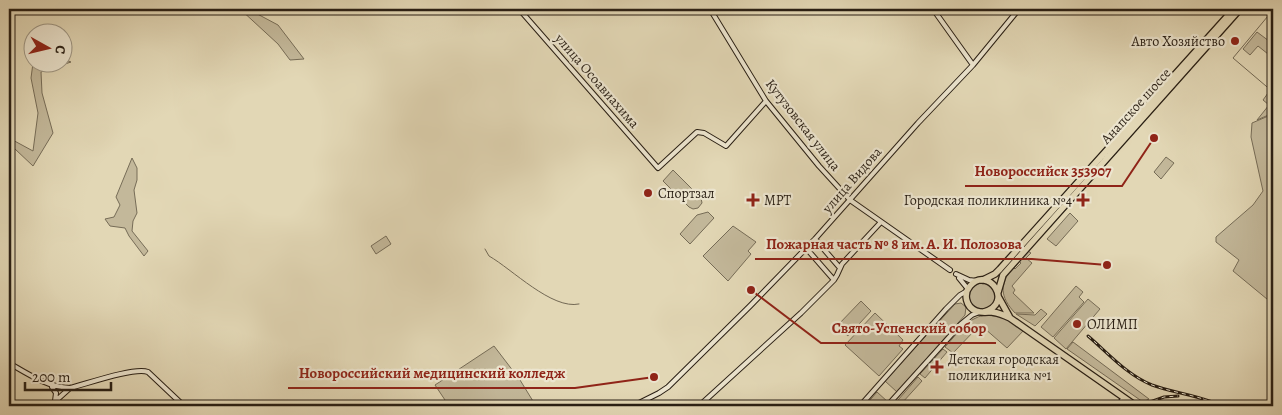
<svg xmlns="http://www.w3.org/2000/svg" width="1282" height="415" viewBox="0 0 1282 415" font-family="Alegreya,serif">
<rect width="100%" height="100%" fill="#e2d7b5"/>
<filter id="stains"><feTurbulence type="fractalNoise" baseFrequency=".004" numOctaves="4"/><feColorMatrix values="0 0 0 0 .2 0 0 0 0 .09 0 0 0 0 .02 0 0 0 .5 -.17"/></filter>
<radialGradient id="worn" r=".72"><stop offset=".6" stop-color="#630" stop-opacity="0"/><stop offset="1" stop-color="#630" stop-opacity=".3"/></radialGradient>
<!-- green -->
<path fill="#c3b89a" stroke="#766c57" d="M240 9H248L278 25 304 59 290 60 278 44Z
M1257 32 1273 44V58L1258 46 1250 55 1243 49Z
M63 59 71 62 41 72 42 93 53 133 33 166 15 149 9 146V138L33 151 38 113 31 78 33 63 62 62Z
M1268 93 1273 97V113L1257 120 1269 105 1263 100Z
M1273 114V304L1233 271 1239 260 1216 242V237L1253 205 1263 191 1251 137 1252 123Z
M1166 157 1174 163 1161 179 1154 172Z
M132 158 137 168V180L134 190 137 213 133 221 132 231 148 251 144 256 129 236 125 228 110 226 105 219 114 217 120 205 116 197Z
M673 170 701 198 702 203 698 208 693 209 689 207 663 181Z
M708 212 714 218 690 244 680 234 697 215Z
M1070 213 1078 221 1056 246 1047 239Z
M733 226 756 242 748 251 751 254 728 281 703 256Z
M386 236 391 244 376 254 371 246Z
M1028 251 1031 253 1026 258 1032 263 1012 286 1015 290 1013 293 1034 313H1015C1000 297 999 284 1013 267L1015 269 1021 263 1019 261Z
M969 296a13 13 0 1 1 26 0a13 13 0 1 1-26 0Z
M1076 286 1083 292 1079 297 1084 302 1053 337 1041 327Z
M1088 299 1100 309 1066 349 1054 338Z
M861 301 871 311 848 336 837 326Z
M961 303 966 307 965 315 897 392 885 381 955 304Z
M1041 309 1047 314 1035 326 1016 314 1035 315Z
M875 313 903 340 899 346 903 349 879 376 845 345Z
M985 315 1004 317 1024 330 1007 348 984 328 980 332 976 329 953 353 945 347C957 334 967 318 985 315Z
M1073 342 1149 399 1143 402 1067 349Z
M494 346 520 380 536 406H449L435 385Z
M943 349 947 352 925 378 920 374Z
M918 377 922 381 902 403 898 400Z
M877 392 888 402 884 406H865Z"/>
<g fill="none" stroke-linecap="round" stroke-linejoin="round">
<!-- stream -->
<path stroke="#726854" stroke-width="1" d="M1273 10 1233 58 1273 92
M485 249 489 256C512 269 552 310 579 304"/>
<defs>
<path id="secondary" d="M519 9 658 168 697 132 704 133 726 146 766 101
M710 9 766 101 819 166 850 200 950 270
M933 9 973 65
M815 239 840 268
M806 248 834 280
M956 274 969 280 977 281
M959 278 968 289
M9 363C28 374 47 387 70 388 86 384 134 367 148 372L184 406
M52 387 56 393 55 401
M50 406 70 388
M633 406 659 393 668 387 750 306 815 239 918 123 973 65 1019 9
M699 406 801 313 834 280 837 275 842 264 881 222
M860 406 946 309 960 295 967 291
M887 406 961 324 972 315 977 313
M1117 406 1124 398"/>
<path id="highway" d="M983 280 995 274 1000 269 1234 9
M998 292 1003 275 1240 9
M999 298 1009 316
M984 312C1015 303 988 265 970 286 963 294 966 307 976 311 981 313 987 312 992 312 999 313 1004 315 1010 318L1136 406"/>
</defs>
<!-- secondary casing -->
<use href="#secondary" stroke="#291f14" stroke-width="6"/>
<!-- highway casing -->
<use href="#highway" stroke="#291f14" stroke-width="8"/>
<!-- secondary -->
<use href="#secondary" stroke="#ece5cf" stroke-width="4"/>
<!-- highway -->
<use href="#highway" stroke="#e2d7b5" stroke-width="5.5"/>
<defs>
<path id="rail" d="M1088 336C1108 353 1127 375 1152 385 1171 392 1190 394 1209 401
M1203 399 1225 406
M1139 406 1164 397 1178 396"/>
</defs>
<!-- rail casing -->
<use href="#rail" stroke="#291f14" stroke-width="3"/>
<!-- rail -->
<use href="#rail" stroke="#ece5cf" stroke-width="1" stroke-dasharray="4" stroke-linecap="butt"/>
</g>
<!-- markers -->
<g fill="#8f2418" stroke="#ece5cf" stroke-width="2">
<circle cx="1235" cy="41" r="5"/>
<circle cx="648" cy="193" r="5"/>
<path d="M750.5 192.5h5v5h5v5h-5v5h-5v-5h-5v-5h5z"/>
<path d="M1080.5 192.5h5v5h5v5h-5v5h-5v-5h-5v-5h5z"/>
<circle cx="1077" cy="324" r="5"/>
<path d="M934.5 359.5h5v5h5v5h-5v5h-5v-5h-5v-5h5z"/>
</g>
<g text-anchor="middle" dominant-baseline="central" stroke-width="4.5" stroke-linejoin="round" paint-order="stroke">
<!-- poi labels -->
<g font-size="14" fill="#291f14" stroke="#ece5cf" text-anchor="start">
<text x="1225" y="41" text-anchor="end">Авто Хозяйство</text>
<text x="658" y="193">Спортзал</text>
<text x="764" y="200">МРТ</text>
<text x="1072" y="200" text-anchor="end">Городская поликлиника №4</text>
<text x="1087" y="324">ОЛИМП</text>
<text x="948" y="359">Детская городская<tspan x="948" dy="16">поликлиника №1</tspan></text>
</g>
<!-- street labels -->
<g font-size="14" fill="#291f14" stroke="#ece5cf">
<text transform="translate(597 81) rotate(49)">улица Осоавиахима</text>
<text transform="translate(1136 106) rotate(-48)">Анапское шоссе</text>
<text transform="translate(803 125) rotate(52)">Кутузовская улица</text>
<text transform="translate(852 180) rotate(-49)">улица Видова</text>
</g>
</g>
<!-- callouts -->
<path fill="none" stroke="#8f2418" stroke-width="2" d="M1154 138L1122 186H965M1107 265L1032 259H755M751 290L821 343H996M654 377L575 388H288"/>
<g fill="#8f2418" stroke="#ece5cf" stroke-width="2">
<circle cx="1154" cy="138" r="5"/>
<circle cx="1107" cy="265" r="5"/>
<circle cx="751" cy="290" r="5"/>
<circle cx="654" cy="377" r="5"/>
</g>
<g font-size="15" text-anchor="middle" font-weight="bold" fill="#8f2418" stroke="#ece5cf" stroke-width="4.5" stroke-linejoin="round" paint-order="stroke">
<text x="1043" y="176">Новороссийск 353907</text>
<text x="894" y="249">Пожарная часть № 8 им. А. И. Полозова</text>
<text x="909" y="333">Свято-Успенский собор</text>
<text x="432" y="378">Новороссийский медицинский колледж</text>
</g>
<!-- margin -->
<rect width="1282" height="415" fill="none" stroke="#e2d7b5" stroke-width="30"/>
<rect x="10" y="10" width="1262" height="395" fill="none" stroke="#291f14" stroke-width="2.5"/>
<rect x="15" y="15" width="1252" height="385" fill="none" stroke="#291f14"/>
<!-- north arrow -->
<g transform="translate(48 48) rotate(98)"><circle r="24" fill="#ece5cf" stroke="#9e9684"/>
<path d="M0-4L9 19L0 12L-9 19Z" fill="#8f2418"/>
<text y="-8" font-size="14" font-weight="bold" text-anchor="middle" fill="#291f14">С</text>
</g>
<!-- scale -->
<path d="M25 382v8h86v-8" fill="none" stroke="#291f14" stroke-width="2.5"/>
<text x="32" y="382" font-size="15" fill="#291f14" stroke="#ece5cf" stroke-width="4" paint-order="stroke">200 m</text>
<rect width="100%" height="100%" filter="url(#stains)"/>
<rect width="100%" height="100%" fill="url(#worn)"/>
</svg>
